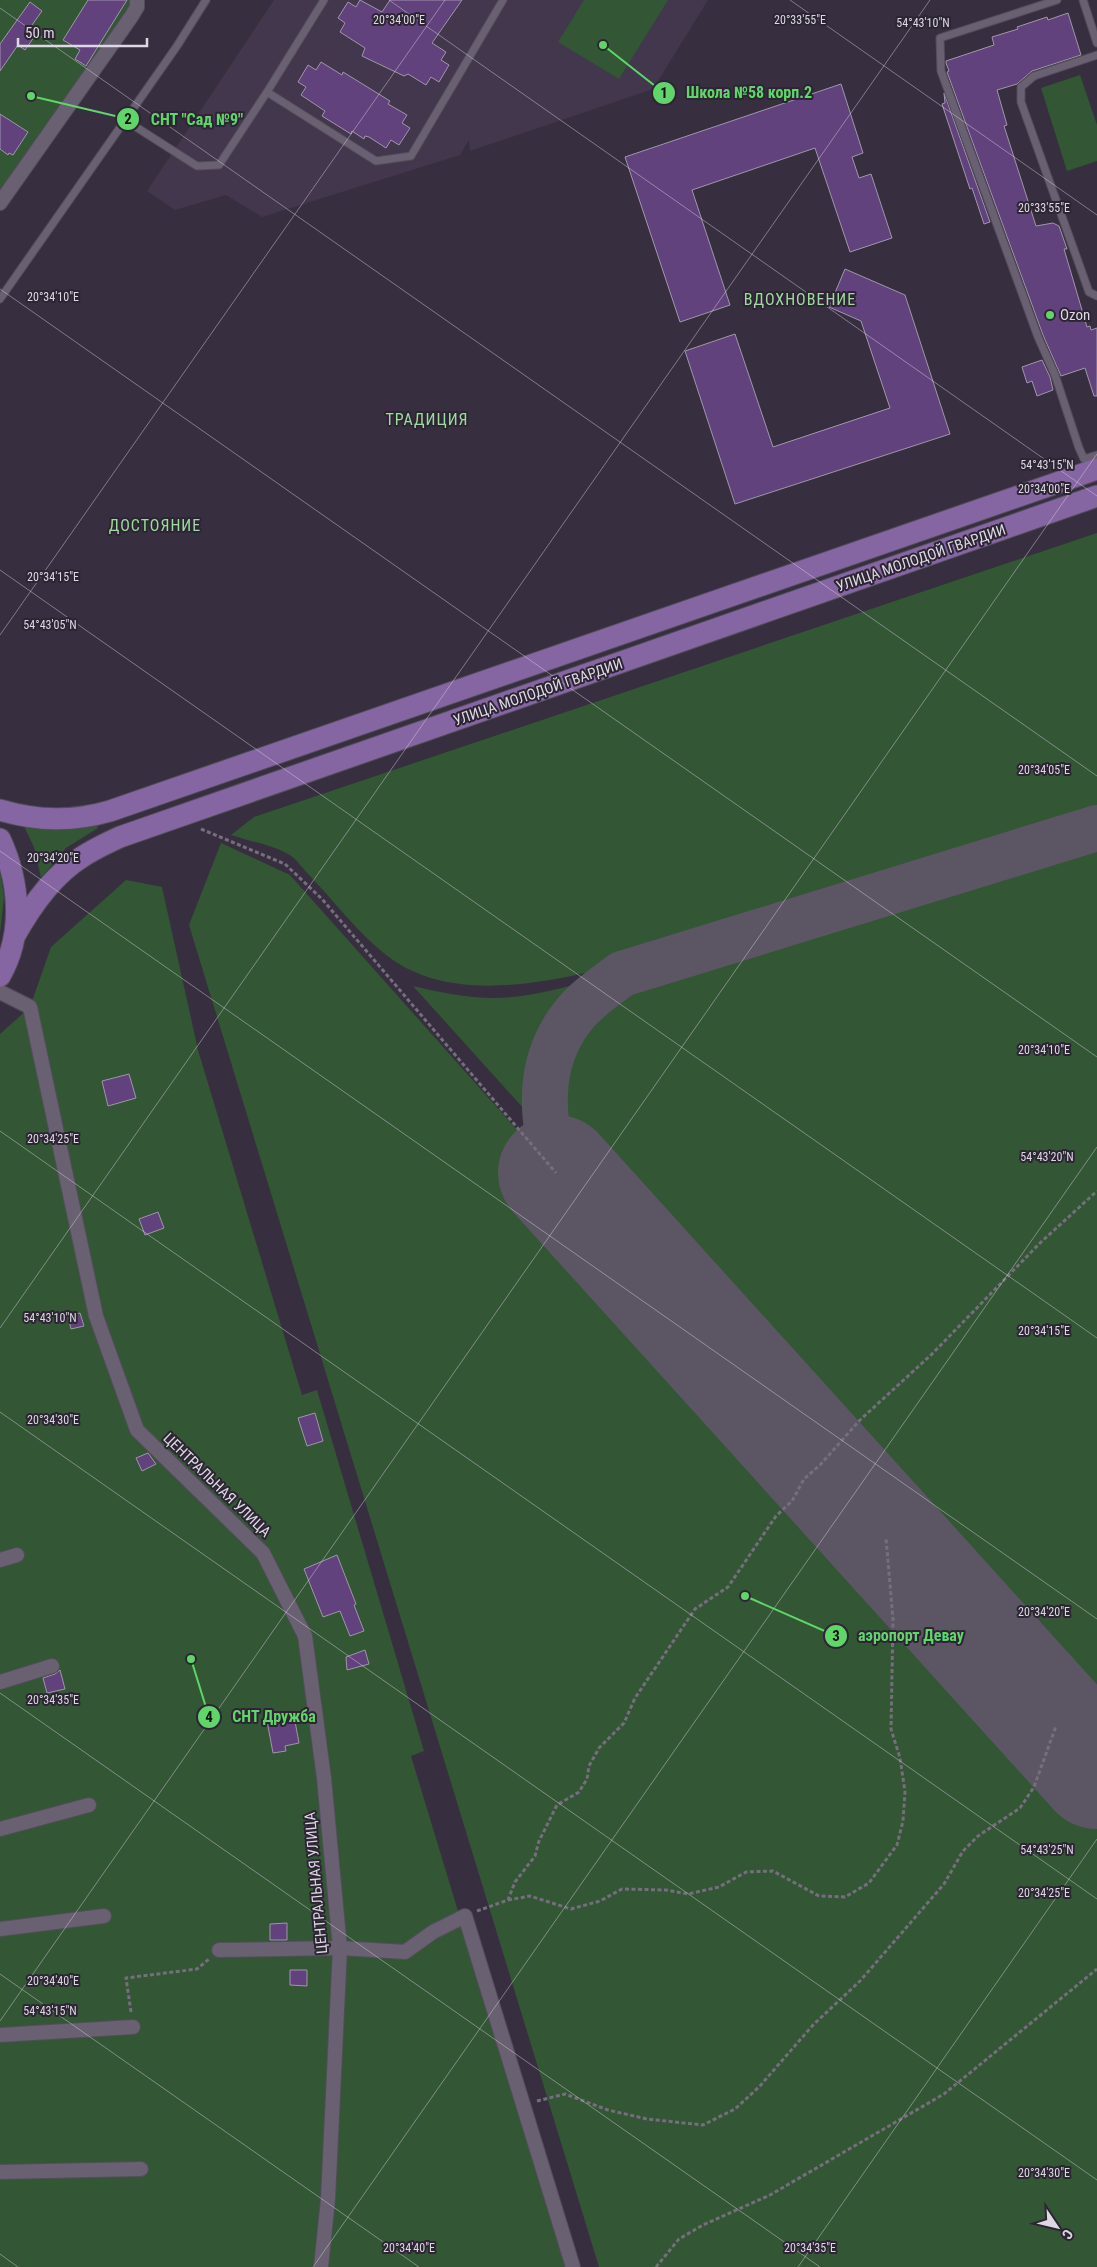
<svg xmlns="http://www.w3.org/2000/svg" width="1097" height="2267" viewBox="0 0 1097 2267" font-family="'Roboto Condensed',sans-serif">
<rect width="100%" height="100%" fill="#372f3f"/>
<!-- built -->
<path fill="#42374d" d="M274 0H708L653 89 470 151 469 140 460 155 262 217 226 195 175 210 147 191Z"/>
<!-- green -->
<path fill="#335635" d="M0 0H140L129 4 132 7 0 206Z
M584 0H668L619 79 558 42Z
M1080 75 1097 125V161L1067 171 1041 88Z
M1097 533V809L624 964C548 982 446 1008 380 950 354 928 333 900 310 876 303 869 296 858 288 854 272 845 249 841 231 835L254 817Z
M20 818 95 821 98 828 66 848 41 878 34 847Z
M221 843 290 875 1097 1781V2267H599L189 925Z
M1097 843V1745L584 1176C572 1159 558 1143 552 1123 549 1117 550 1108 550 1101 549 1062 571 1012 607 994 614 991 622 988 629 985Z
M0 870 4 897 0 933Z
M126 880 162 887 198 1050 302 1395 317 1390 424 1751 411 1756 566 2267H0V1034L30 1007 51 947Z
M593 980C566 1007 537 1036 532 1076 531 1090 533 1105 533 1119L413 986C439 992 466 998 494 998 528 998 561 988 593 980Z"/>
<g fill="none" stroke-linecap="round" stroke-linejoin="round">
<!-- taxiway -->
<path stroke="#5c5564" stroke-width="46" d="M556 1173C542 1119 535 1064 573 1016 586 999 605 987 622 974L1097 828"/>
<!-- runway -->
<path stroke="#5c5564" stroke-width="116" d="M556 1173 1097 1771"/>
</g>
<!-- building -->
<path fill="#61427d" stroke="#a096aa" d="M88 0H127L86 66 75 59 80 50 63 40Z
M360 0 382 12 390 0H462L432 43 446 52 441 60 449 65 439 82 431 77 426 85 408 74 404 76 362 56 365 48 340 32 345 23 338 18 348 2 356 7Z
M30 2 42 11 32 25 39 30 25 50 18 45 0 71V44Z
M1068 13 1081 55 1032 71 1017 84 997 90 1007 125 1004 126 1036 226 1053 223 1059 226 1067 249H1064L1087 327 1090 326 1091 330 1097 328V396H1094L1085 368 1061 376 1043 335 947 72 949 71 946 63V61L994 45 992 37 1018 29 1017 27 1047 17 1048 20Z
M321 62 342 75 343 72 390 101 388 104 407 115 402 123 410 128 399 145 391 140 386 148 369 137 365 136 364 139 352 131 351 134 322 116 325 111 301 95 306 87 298 82 308 65 316 70Z
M841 84 863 153 852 157 859 178 871 174 892 238 850 252 815 148 692 190 730 305 680 322 625 157Z
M944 93 990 222 984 224 972 188 970 189 942 104 945 103Z
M0 114 28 132 13 155 9 153 8 155 0 149Z
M845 269 905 295 950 434 735 504 685 351 735 334 773 447 890 408 861 321 829 307Z
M1042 360 1050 377 1053 390 1037 396 1032 381 1027 383 1022 367Z
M129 1074 136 1098 108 1106 102 1081Z
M158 1212 164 1228 145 1235 139 1219Z
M80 1313 84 1326 71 1329 68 1316Z
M315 1413 323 1441 307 1446 298 1418Z
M148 1453 156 1464 142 1471 136 1458Z
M337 1555 356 1604 354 1605 364 1631 350 1636 340 1611 323 1617 304 1569Z
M365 1650 369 1664 347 1670 346 1657Z
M60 1670 65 1689 47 1693 43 1678 55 1674Z
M294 1716 299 1743 285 1746 286 1751 273 1753 267 1721Z
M287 1923V1940H270V1924Z
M290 1970H307V1986L290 1985Z"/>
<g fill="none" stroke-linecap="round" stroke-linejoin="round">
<defs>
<path id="service" d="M1057 0 940 38 941 71 1038 337 1055 375 1079 448 1084 459 1097 455
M1083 0 1097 43
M1097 55 1034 76 1021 87V102L1089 292 1097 296
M267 92 324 0
M125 120 197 166 219 165 267 92 376 161 411 156 503 0
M0 299 177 46 206 0"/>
<path id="minor" d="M0 203 131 17 137 7V0
M0 992 30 1007 96 1316 137 1430 263 1553 305 1636 324 1778 340 1948 328 2199 321 2267
M0 1560 17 1555
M0 1682 52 1666
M0 1829 89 1805
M0 1929 104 1916
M219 1950 340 1948 405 1952 433 1932 465 1916 573 2267
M0 2035 133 2027
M0 2172 141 2169"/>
<path id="primary" d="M0 810C38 821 72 822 110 811L1097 469
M0 839C20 882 24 934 0 976
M14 937C30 908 53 875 82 857 94 849 107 843 120 837L1097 496"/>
</defs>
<!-- service casing -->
<use href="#service" stroke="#534d5a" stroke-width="9"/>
<!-- minor casing -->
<use href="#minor" stroke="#534d5a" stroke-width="16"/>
<!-- primary casing -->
<use href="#primary" stroke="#534d5a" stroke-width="23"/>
<!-- path -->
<path stroke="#756e7c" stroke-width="3" stroke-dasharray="4 2.5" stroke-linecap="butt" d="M201 829 285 864 322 899 556 1173
M508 1900 530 1896 571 1909 600 1901 622 1889 666 1890 688 1894 719 1887 746 1872 773 1871 819 1896 845 1897 869 1883 897 1845 903 1821 905 1792 900 1758 891 1729 893 1619 886 1538
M477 1911 508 1900 515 1882 535 1856 539 1841 557 1805 579 1792 587 1779 589 1766 599 1748 624 1723 635 1698 695 1609 728 1587 776 1516 792 1501 804 1479 820 1465 860 1420 932 1354 1040 1243 1097 1191
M131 2012 126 1978 197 1969 209 1959
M537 2101 565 2094 608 2110 647 2119 703 2125 735 2109 759 2087 813 2025 860 1981 944 1884 963 1851 978 1836 1020 1808 1034 1787 1056 1726
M656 2267 679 2239 703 2225 770 2195 944 2094 1097 1969"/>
<!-- service -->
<use href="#service" stroke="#696072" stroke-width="7"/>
<!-- minor -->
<use href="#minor" stroke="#696072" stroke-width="14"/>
<!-- primary -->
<use href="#primary" stroke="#8665a3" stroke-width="21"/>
</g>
<!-- ticks -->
<path fill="none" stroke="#ddd8e3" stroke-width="1" stroke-opacity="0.45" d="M389 0 1097 496M790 0 1097 215M0 8 1097 776M0 289 1097 1057M0 570 1097 1338M0 635 445 0M0 851 1097 1619M0 1131 1097 1899M0 1328 930 0M0 1412 1097 2180M0 1693 820 2267M0 1974 419 2267M0 2021 1097 454M0 2254 18 2267M313 2267 1097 1147M798 2267 1097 1839"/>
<!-- markers -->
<circle fill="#60d56a" stroke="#2d2534" stroke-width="2" cx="1050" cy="315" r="5"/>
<g text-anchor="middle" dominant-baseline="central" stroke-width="4" stroke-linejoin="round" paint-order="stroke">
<!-- poi labels -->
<g font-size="15" fill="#ddd8e3" stroke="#2d2534" text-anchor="start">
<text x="1060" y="315">Ozon</text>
</g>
<!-- street labels -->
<g font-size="15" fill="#ddd8e3" stroke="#2d2534">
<text transform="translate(921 558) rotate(-19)">УЛИЦА МОЛОДОЙ ГВАРДИИ</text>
<text transform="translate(538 692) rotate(-19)">УЛИЦА МОЛОДОЙ ГВАРДИИ</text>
<text transform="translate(217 1485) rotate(44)">ЦЕНТРАЛЬНАЯ УЛИЦА</text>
<text transform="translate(316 1883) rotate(-95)">ЦЕНТРАЛЬНАЯ УЛИЦА</text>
</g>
<!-- neighbourhood labels -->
<g font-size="16" letter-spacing="1" fill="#9fdaa0" stroke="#2d2534">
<text x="800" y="299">ВДОХНОВЕНИЕ</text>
<text x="427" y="419">ТРАДИЦИЯ</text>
<text x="155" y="525">ДОСТОЯНИЕ</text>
</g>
</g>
<g font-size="12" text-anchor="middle" fill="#ddd8e3" stroke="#2d2534" stroke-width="4" stroke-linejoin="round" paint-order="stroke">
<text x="399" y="24">20°34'00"E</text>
<text x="800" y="24">20°33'55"E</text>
<text x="923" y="27">54°43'10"N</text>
<text x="1044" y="212">20°33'55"E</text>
<text x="53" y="301">20°34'10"E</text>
<text x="1047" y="469">54°43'15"N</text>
<text x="1044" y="493">20°34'00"E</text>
<text x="53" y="581">20°34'15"E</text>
<text x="50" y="629">54°43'05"N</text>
<text x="1044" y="774">20°34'05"E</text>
<text x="53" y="862">20°34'20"E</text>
<text x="1044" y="1054">20°34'10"E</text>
<text x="53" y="1143">20°34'25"E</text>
<text x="1047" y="1161">54°43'20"N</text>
<text x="50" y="1322">54°43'10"N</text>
<text x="1044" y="1335">20°34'15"E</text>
<text x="53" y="1424">20°34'30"E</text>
<text x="1044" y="1616">20°34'20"E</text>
<text x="53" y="1704">20°34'35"E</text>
<text x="1047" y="1854">54°43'25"N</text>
<text x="1044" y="1897">20°34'25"E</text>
<text x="53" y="1985">20°34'40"E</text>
<text x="50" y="2015">54°43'15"N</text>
<text x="1044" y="2177">20°34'30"E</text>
<text x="409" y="2252">20°34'40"E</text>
<text x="810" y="2252">20°34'35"E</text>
</g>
<!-- callouts -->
<path fill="none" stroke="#60d56a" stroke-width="2" d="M603 45L664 93M31 96L128 119M745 1596L836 1636M191 1659L209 1717"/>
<g fill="#60d56a" stroke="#2d2534" stroke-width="2">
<circle cx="603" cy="45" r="5"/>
<circle cx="31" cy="96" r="5"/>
<circle cx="745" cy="1596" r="5"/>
<circle cx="191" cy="1659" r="5"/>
<circle cx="664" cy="93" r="12"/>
<circle cx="128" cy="119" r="12"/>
<circle cx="836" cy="1636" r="12"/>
<circle cx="209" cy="1717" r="12"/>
</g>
<g font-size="15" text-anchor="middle" font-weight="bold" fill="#111">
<text x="664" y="98">1</text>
<text x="128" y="124">2</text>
<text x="836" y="1641">3</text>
<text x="209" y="1722">4</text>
</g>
<g font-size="16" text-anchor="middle" font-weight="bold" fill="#60d56a" stroke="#2d2534" stroke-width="4" stroke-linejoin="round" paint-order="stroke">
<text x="749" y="98">Школа №58 корп.2</text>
<text x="197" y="125">СНТ "Сад №9"</text>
<text x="911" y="1641">аэропорт Девау</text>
<text x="274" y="1722">СНТ Дружба</text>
</g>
<!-- north arrow -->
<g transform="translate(1057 2227) rotate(125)" stroke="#2d2534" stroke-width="4" paint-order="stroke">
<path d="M0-4L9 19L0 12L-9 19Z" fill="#ddd8e3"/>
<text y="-8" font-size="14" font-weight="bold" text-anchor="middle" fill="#ddd8e3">С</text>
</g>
<!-- scale -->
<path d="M18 38v8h129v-8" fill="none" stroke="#ddd8e3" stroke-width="2.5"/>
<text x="25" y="38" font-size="15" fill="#ddd8e3" stroke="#2d2534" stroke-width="4" paint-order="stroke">50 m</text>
</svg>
